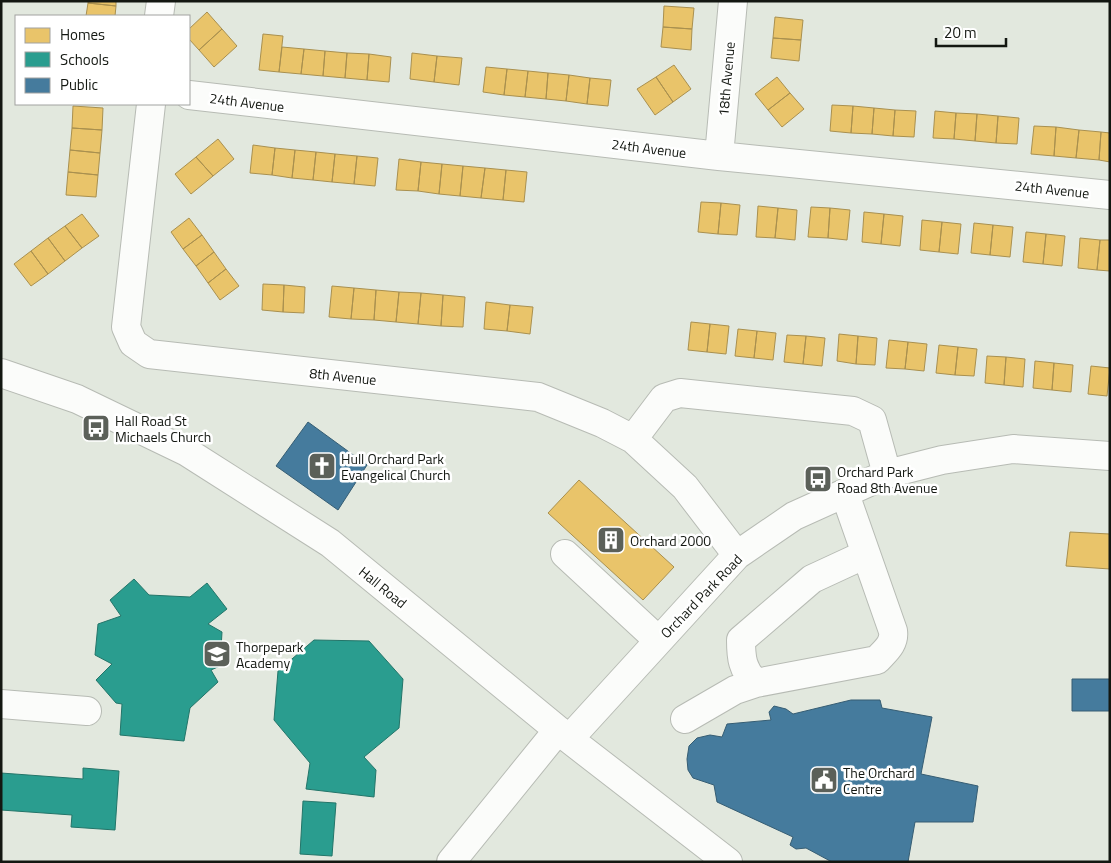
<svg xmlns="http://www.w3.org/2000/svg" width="1111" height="863" viewBox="0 0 1111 863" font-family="'Titillium Web',sans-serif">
<rect width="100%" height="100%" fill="#e2e8de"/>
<!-- homes -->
<path fill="#e9c46a" stroke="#a9904f" d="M88 1H116V6L88 3Z
M88 3 116 6 115 16H86Z
M664 6 694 8 692 29 663 27Z
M207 12 222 29 199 50 189 39V29Z
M775 17 803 20 801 40 773 38Z
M663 27 692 29 691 50 661 47Z
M222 29 237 46 214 67 199 50Z
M263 34 283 36 279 72 259 70Z
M773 38 801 40 799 61 771 58Z
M282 47 304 49 301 74 279 72Z
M304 49 325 51 323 76 301 74Z
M325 51 347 53 345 78 323 76Z
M347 53 369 54 367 80 345 78Z
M412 53 437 56 434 82 410 79Z
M369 54 391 57 389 82 367 80Z
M437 56 462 58 459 85 434 82Z
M674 65 691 89 673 102 656 77Z
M486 67 507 69 504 95 483 92Z
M507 69 528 71 525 97 504 95Z
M528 71 548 73 546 99 525 97Z
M548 73 569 75 566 101 546 99Z
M569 75 590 78 587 104 566 101Z
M656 77 673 102 655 115 637 89Z
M777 77 790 93 768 110 755 94Z
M590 78 611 80 608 106 587 104Z
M790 93 804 109 782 127 768 110Z
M832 105 853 106 851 133 830 131Z
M73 106 103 108 102 130 72 128Z
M853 106 874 108 872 134 851 133Z
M874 108 895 110 893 136 872 134Z
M895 110 916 111 914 137 893 136Z
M935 111 956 113 954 139 933 138Z
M956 113 977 114 975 141 954 139Z
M977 114 998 116 996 143 975 141Z
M998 116 1019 118 1017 144 996 143Z
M1034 126 1056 127 1054 156 1031 154Z
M1056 127 1079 130 1076 158 1054 156Z
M72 128 102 130 100 153 70 150Z
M1079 130 1101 132 1099 160 1076 158Z
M1101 132 1110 133V162L1099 160Z
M218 139 234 159 213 176 196 157Z
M253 145 275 148 272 175 250 173Z
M275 148 295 150 292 178 272 175Z
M70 150 100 153 98 175 68 172Z
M295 150 316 152 313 180 292 178Z
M316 152 335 154 332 182 313 180Z
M335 154 357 156 354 184 332 182Z
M357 156 378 158 375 186 354 184Z
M196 157 213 176 191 194 175 174Z
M399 159 421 162 418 191 396 190Z
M421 162 442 164 439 194 418 191Z
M442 164 463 166 460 196 439 194Z
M463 166 485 168 481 198 460 196Z
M485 168 506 170 503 200 481 198Z
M506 170 527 172 524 202 503 200Z
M68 172 98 175 96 197 66 195Z
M701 202 721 203 718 234 698 232Z
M721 203 740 205 737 235 718 234Z
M758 206 778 208 775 238 756 237Z
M811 207 830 208 828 238 808 237Z
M778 208 797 210 795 240 775 238Z
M830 208 850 210 847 240 828 238Z
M864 212 884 214 881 244 862 242Z
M82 214 99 236 82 248 65 226Z
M884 214 903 216 900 246 881 244Z
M189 218 202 235 183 249 171 232Z
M922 220 942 222 939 252 920 250Z
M942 222 961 224 958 254 939 252Z
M974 223 993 225 990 255 971 253Z
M993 225 1013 227 1010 257 990 255Z
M65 226 82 248 65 261 48 238Z
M1026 232 1046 234 1043 264 1023 262Z
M1046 234 1065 236 1062 266 1043 264Z
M202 235 214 252 196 266 183 249Z
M48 238 65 261 48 274 31 251Z
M1080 238 1100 240 1097 270 1078 268Z
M1100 240H1110V271L1097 270Z
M31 251 48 274 31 286 14 264Z
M214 252 226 269 208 283 196 266Z
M226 269 239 286 220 300 208 283Z
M263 284 284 285 283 312 262 310Z
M284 285 305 287 304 313 283 312Z
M332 286 354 288 351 319 329 317Z
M354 288 376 290 374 320 351 319Z
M376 290 399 292 396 322 374 320Z
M399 292 421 293 418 324 396 322Z
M421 293 443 295 441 326 418 324Z
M443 295 465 297 463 327 441 326Z
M486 302 510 305 507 331 484 329Z
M510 305 533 307 530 334 507 331Z
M691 322 710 324 707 352 688 350Z
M710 324 729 326 726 354 707 352Z
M738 329 757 331 754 358 735 356Z
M757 331 776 333 773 360 754 358Z
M839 334 858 336 856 364 837 361Z
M787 335 806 336 803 364 784 362Z
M806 336 825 338 822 366 803 364Z
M858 336 877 338 875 365 856 364Z
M889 340 908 342 905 369 886 368Z
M908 342 927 344 924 371 905 369Z
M939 345 958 347 955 375 936 373Z
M958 347 977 349 974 376 955 375Z
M987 356 1006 357 1004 385 985 383Z
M1006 357 1025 359 1023 387 1004 385Z
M1035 361 1054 363 1052 390 1033 388Z
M1054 363 1073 365 1071 392 1052 390Z
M1091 366 1110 368 1107 396 1088 394Z
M579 480 674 567 643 600 548 513Z
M1070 532 1110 534V569L1066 566Z"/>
<!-- schools -->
<path fill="#2a9d8f" stroke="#237569" d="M134 579 149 595 190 597 207 583 227 609 208 624 222 632 220 666 211 670 218 682 190 708 184 741 120 735 122 704 116 703 96 680 112 664 95 655 98 624 121 616 110 600Z
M314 640 369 641 403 679 399 728 364 757 376 770 374 797 306 789 310 763 274 720 278 671Z
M83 768 119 771 115 830 71 827 72 815 1 810V773L83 779Z
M303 801 336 803 332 856 300 854Z"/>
<!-- public -->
<path fill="#457b9d" stroke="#365d73" d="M308 422 367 465 338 510 276 466Z
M1072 679H1110V711H1072Z
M851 700H880L882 708 932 717 921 774 978 786 973 822H915L908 862H832L806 848 796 849 790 845 793 837 717 802 714 785 693 778 688 770 687 759 689 746 697 738 710 735 722 737 727 724 771 720 769 712 774 706 786 709 793 714Z"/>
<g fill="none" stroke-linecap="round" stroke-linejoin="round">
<defs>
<path id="minor" d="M159 16 161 1
M189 95 719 156 1110 195
M151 104 126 327 133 343 149 354 538 397 602 423 633 439 685 487 737 555
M719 156 733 1
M1 373 77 399 187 452 330 543 569 739 728 862
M633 439 664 398 680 393 853 411 872 420 887 474
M565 554 658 640
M756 683C742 670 741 657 741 640L812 579 866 554
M1 704 87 711
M685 719 735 690 756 683 877 660C885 651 895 644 893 631L845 494
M569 739 737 555 794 516 887 474 942 460 1013 449 1110 456
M451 862 558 730"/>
</defs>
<!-- minor casing -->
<use href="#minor" stroke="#b7bbb4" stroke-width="30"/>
<!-- minor -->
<use href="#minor" stroke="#fbfcfa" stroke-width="28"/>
</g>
<!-- icons -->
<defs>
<symbol id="bus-square" viewBox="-11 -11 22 22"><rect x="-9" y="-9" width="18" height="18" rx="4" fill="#5b6059" stroke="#fff"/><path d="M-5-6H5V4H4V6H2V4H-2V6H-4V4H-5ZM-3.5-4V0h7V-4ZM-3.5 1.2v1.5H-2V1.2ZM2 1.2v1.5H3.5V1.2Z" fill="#fff"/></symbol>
<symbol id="church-square" viewBox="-11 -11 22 22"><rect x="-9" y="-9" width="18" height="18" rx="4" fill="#5b6059" stroke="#fff"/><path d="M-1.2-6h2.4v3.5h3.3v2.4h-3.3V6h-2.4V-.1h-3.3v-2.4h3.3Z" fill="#fff"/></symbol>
<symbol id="building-square" viewBox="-11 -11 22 22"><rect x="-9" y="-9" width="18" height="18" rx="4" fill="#5b6059" stroke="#fff"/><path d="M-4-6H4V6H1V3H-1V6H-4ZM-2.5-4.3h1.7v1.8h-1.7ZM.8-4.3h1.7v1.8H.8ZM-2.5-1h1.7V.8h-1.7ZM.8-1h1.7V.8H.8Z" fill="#fff"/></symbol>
<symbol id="school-square" viewBox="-11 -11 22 22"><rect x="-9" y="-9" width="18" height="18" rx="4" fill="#5b6059" stroke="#fff"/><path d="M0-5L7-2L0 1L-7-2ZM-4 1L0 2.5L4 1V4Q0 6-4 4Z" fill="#fff"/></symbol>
<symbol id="civic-square" viewBox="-11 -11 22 22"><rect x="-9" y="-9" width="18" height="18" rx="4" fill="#5b6059" stroke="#fff"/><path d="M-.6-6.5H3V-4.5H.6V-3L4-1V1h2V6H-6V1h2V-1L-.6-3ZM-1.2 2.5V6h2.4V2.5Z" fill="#fff"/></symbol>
</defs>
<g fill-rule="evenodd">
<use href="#bus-square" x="80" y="412" width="32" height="32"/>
<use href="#church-square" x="306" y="450" width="32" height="32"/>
<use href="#bus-square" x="802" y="463" width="32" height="32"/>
<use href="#building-square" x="595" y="524" width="32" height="32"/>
<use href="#school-square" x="201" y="638" width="32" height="32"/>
<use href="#civic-square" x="808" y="764" width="32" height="32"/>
</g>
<g text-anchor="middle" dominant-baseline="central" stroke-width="5" stroke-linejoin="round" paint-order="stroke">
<!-- street labels -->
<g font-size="14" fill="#131711" stroke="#fff">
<text transform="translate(726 79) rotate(-85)">18th Avenue</text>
<text transform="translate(247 102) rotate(7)">24th Avenue</text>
<text transform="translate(649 148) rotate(7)">24th Avenue</text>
<text transform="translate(1052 189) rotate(6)">24th Avenue</text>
<text transform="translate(343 376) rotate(6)">8th Avenue</text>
<text transform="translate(383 587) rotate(39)">Hall Road</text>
<text transform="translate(701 596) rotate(-46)">Orchard Park Road</text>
</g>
<!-- poi labels -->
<g font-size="14" fill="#131711" stroke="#fff" text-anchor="start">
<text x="115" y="420">Hall Road St<tspan x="115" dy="16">Michaels Church</tspan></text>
<text x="341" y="458">Hull Orchard Park<tspan x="341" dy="16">Evangelical Church</tspan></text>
<text x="837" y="471">Orchard Park<tspan x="837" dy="16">Road 8th Avenue</tspan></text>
<text x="630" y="540">Orchard 2000</text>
<text x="236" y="646">Thorpepark<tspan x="236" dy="16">Academy</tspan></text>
<text x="843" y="772">The Orchard<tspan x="843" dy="16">Centre</tspan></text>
</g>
</g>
<!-- border -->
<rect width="1111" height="863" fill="none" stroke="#131711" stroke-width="5"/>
<!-- legend -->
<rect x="15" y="15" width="175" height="90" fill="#ffffff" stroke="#a1a2a0"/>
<rect x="25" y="28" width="25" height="15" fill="#e9c46a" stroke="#a1a2a0"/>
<text x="60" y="40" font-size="15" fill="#131711">Homes</text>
<rect x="25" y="52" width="25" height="15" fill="#2a9d8f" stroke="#a1a2a0"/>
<text x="60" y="65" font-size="15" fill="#131711">Schools</text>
<rect x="25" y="78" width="25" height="15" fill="#457b9d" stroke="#a1a2a0"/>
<text x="60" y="90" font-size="15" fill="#131711">Public</text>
<!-- scale -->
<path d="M936 38v8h70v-8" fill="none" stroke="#131711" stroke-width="2.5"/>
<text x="944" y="38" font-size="15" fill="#131711" stroke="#ffffff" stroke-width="4" paint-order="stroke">20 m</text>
</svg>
